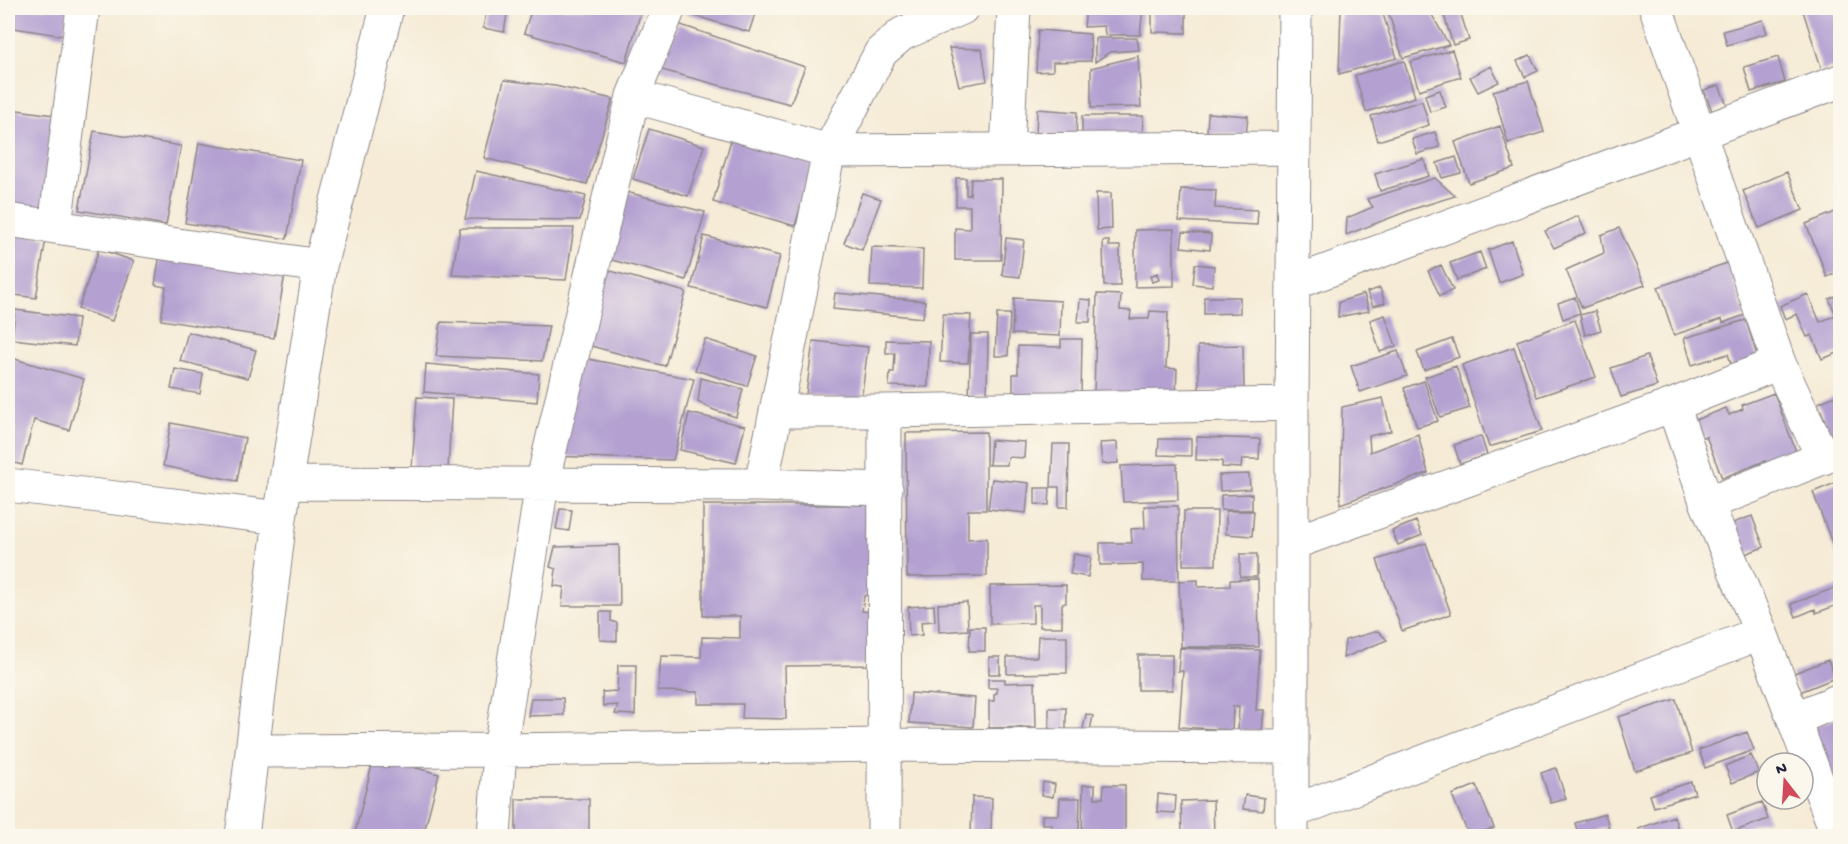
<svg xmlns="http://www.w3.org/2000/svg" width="1848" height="844" viewBox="0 0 1848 844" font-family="'Gochi Hand',sans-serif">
<rect width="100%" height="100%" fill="#fbf7ec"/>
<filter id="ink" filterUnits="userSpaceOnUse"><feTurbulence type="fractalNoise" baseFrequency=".0167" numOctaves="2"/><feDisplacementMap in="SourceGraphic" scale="12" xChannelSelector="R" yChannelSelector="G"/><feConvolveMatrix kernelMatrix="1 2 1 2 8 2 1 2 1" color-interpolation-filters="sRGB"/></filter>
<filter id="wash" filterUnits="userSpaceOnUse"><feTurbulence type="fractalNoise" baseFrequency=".008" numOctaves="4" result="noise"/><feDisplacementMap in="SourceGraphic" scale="24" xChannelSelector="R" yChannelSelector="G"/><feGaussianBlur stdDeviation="1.35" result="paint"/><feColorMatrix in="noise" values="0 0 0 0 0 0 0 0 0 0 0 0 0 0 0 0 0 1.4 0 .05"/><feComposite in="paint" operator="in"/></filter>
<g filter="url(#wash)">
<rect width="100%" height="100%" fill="#f5ebd6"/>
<g id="blocks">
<!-- building -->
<path fill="#b4a1d1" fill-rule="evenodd" d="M8 8H68L64 36 8 27Z
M487 8H508L504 32 483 28Z
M532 8H642L626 62 524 33Z
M683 8H757L749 32 682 12Z
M899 8H934L904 20Z
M1086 8H1143L1140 35H1105L1104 26 1084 27Z
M1152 8H1186V33L1152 32Z
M1341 8H1381L1397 58 1339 74Z
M1387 8H1428L1449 45 1403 58Z
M1459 8 1469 40 1453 45 1443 12Z
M1802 8H1840V65L1822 70Z
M1763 20 1767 33 1727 45 1723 31Z
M678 24 805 67 790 104 658 69Z
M1038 30 1090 34 1091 61 1053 62V71L1036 72Z
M1095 38H1137L1139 50 1110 52 1095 62Z
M949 48 982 49 987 81 959 86Z
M1452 50 1461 77 1419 90 1410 62Z
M1530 55 1538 71 1525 77 1517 61Z
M1138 56 1141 107 1091 108V68Z
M1778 57 1785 82 1751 92 1744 67Z
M1404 61 1415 97 1366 112 1355 75Z
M1491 66 1499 82 1478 92 1470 77Z
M504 80 555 86 613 99 587 184 484 158Z
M1528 81 1544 132 1508 143 1493 91Z
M1719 85 1727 105 1712 111 1704 90Z
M1440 90 1446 107 1430 112 1425 95Z
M1422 101 1429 125 1378 141 1371 116Z
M10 109 61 116 48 213 8 208V127Z
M1037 109 1077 112 1076 139 1036 137Z
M1208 113 1248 116 1246 136 1207 133Z
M1082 116H1143L1142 140 1082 139Z
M1500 126 1514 168 1469 183 1455 142Z
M649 129 704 146 688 196 633 179Z
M94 131 181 146 166 225 79 210Z
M1435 132 1440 147 1417 154 1412 139Z
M733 133 815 156 795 226 713 202Z
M199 143 301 160 287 239 185 223Z
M1456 157 1461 173 1442 178 1437 163Z
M1424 159 1429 176 1380 191 1375 174Z
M476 171 586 196 580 220 465 219Z
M1787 172 1803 210 1759 228 1743 191Z
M956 178H966V195H970L971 179H1002L1001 260H955V228L970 229V206H956Z
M1435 178 1455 196 1413 209 1346 235 1347 218 1373 207 1367 199Z
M1181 189 1216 190 1215 208 1258 210 1257 225 1179 221Z
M626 192 705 212 686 280 608 259Z
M862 193 881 199 862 250 844 243Z
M1096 193H1111L1112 229 1097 230Z
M1840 210V272L1827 277 1806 224Z
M1578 216 1586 233 1554 248 1545 231Z
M460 228H574L566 280 452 275Z
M1619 228 1645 285 1582 308 1566 270 1604 253 1601 235Z
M1174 229V286L1135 287V230ZM1157 273 1159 280 1152 282 1150 276Z
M8 231 46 238 36 298 8 294Z
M1183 232 1211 234 1210 250 1181 247Z
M704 236 780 256 767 307 691 288Z
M1006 238 1024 240 1020 277 1002 275Z
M1103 241H1109V246H1120V286H1104Z
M1512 241 1523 274 1499 283 1488 250Z
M872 247 923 249 922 288 870 286Z
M99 249 134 261 112 321 78 309Z
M1480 252 1486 269 1457 280 1450 263Z
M160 254 285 274 274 338 161 320 166 287 155 285Z
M1727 263 1745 315 1723 323 1722 319 1674 335 1658 287Z
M1195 264 1214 266 1212 286 1193 284Z
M1441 265 1453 290 1440 296 1428 271Z
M600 268 686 292 665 366 580 343Z
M1380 288 1385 303 1373 306 1367 292Z
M835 293 925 301 923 318 833 309Z
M1097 294 1121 295 1120 310 1131 311 1130 319H1149L1150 311 1168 312 1166 368 1177 369 1176 395 1094 392Z
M1364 294 1369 311 1338 317 1339 302Z
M1808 294 1820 322 1836 315 1829 299 1840 294V352L1822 359 1812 335 1807 337 1797 314 1785 319 1780 306Z
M1204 297H1240V313L1204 314Z
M1575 297 1580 313 1563 319 1558 303Z
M1014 298 1061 301 1060 336 1012 334Z
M1080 299 1091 300 1090 322H1078Z
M15 310 78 318 75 346 12 339Z
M1595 311 1601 330 1585 335 1580 315Z
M943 314 971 315 968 363 940 362Z
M997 314H1010L1008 356H995Z
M1385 315 1396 346 1380 352 1370 320Z
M1575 320 1596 377 1537 397 1517 341Z
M1746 320 1758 359 1732 367 1728 354 1692 365 1684 338Z
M441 322 549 326 542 361 436 356Z
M188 332 256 350 248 378 180 361Z
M971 334H988L987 397H969Z
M705 339 757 356 747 386 695 370Z
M1061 339H1082L1081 398 1013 397V374H1018V346L1061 347Z
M1452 339 1459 357 1424 370 1417 352Z
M886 340 929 341 928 387 889 386 890 372H894L895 353H886Z
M813 341 868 347 861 401 806 395Z
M1243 345 1244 390 1199 391 1198 346Z
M1514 347 1542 431 1489 447 1462 365Z
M1398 351 1407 376 1360 392 1351 366Z
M1647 356 1657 386 1621 397 1611 368Z
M8 357 84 379 69 430 34 420 22 465 8 461Z
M577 357 694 379 673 460 550 456Z
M426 364 539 374 537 402 424 392Z
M1456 366 1470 408 1440 417 1425 377Z
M175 369 203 374 200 394 171 389Z
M701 378 743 389 736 417 714 410 698 402Z
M1424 381 1438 421 1417 427 1404 388Z
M1774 393 1797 454 1767 465 1765 461 1722 478 1706 436 1700 438 1693 421 1726 408 1729 415 1743 409 1742 405Z
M1840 394V438L1833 441 1818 403Z
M417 397 452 399 448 469 412 467Z
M1383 398 1391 431 1369 436 1370 452 1418 434 1428 473 1340 504 1342 407Z
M689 413 745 426 736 463 680 450Z
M171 423 245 438 237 481 163 466Z
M986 432V510H968V539L987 538V576L907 577 906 433Z
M1481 436 1487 455 1460 464 1454 445Z
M1197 437 1260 439 1259 459H1242L1241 468 1222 467V461L1196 460Z
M1159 439H1191V456L1158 455Z
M991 440 1025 442 1024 458 1008 457 1007 465H989Z
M1117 442 1118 463 1102 464 1100 443Z
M1053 444H1069L1068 507H1059V487H1051Z
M1177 464 1178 500 1123 502 1121 466Z
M1249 474 1250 489 1220 491 1219 475Z
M992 479 1029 483 1026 513 988 509Z
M1840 481V565L1813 492Z
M1035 488H1050L1049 505 1035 504Z
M1252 494V510H1221V495Z
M703 505H874V593L864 596 862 611 873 612 874 665 785 666 786 719 742 718 743 704H698V692L658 691 661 656 701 657 702 637 740 638V616H703Z
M1144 506H1178L1179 581H1143V564L1100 565V543H1132L1131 529 1145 528Z
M560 509 572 510 569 531 556 529Z
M1184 511H1217L1216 565H1183Z
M1226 511H1254L1252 536 1226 534Z
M1752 516 1764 547 1745 554 1733 523Z
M1416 521 1422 535 1398 545 1392 531Z
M1426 543 1451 614 1402 631 1377 560Z
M619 545 620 606H562L564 587 554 586 556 569 550 567 555 547Z
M1074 554 1091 557 1088 577 1070 574Z
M1240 554H1257V577H1240Z
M1258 579 1259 647H1181L1179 581 1198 580V587L1230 586V580Z
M1066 585V603L1062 604V627H1040V605H1033V623L990 624V586Z
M1840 586V604L1816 613 1815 609 1796 617 1791 604Z
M967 602 968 630 939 632 938 604Z
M934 605 935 621 921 622 922 635 909 636 908 607Z
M600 612H611V621L617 623V641L600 640Z
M970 627H985V651H969Z
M1378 631 1387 640 1343 658 1345 640Z
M1038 636H1067V673L1007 674V657H1037Z
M1180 648 1260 650 1256 710H1264L1262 732 1238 731 1239 706H1233L1232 730 1179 727 1183 671H1178Z
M1138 655H1172V690H1138Z
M989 657H1000V674H989Z
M1828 660 1835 678 1800 692 1792 674Z
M618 665H636L635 715 615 714 618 705 603 706 602 692 617 691Z
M988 679H1005V683L1035 682 1036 727 989 728V701H994V694L997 693V688H988Z
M911 693 975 698 973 727 909 723Z
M531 698H563L564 715 528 716Z
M1676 699 1692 753 1635 771 1618 717Z
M1049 708H1066V731H1049Z
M1086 714 1093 716 1088 740 1081 739Z
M1840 717V796L1836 797 1811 727Z
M1747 732 1754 750 1705 768 1699 750Z
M1751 755 1759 772 1732 783 1725 766Z
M374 757 439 774 423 836H369L355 833Z
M1556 768 1566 799 1551 803 1541 773Z
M1043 782 1055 784 1053 797 1042 795Z
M1691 782 1695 794 1654 807 1650 795Z
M1083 785H1095V798H1103L1104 785H1125V836H1082Z
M1476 785 1494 828 1469 836 1452 795Z
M1158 794 1176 796 1175 813 1157 812Z
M1245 795 1264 798 1263 811 1243 809Z
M972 797 992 798 991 836H971Z
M1060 798H1080L1079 836H1051L1052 824H1042V815H1059Z
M516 799H589V836H516Z
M1213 800 1214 836H1182L1181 801Z
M1762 802 1768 819 1733 832 1727 815Z
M1605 814 1609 827 1579 836 1575 823Z
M1674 816 1680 836H1662L1661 833 1650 836H1641L1638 829Z"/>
</g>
</g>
<g filter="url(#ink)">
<use href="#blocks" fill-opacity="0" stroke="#8c8688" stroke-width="1.5"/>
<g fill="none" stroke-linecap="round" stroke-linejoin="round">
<defs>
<path id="minor" d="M1656 8 1779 363 1823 458
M633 96 829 151 1294 148
M1007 150 1014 8
M8 220 320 266
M55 226 83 8
M1294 283 1840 81
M1673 405 1707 504 1761 633 1838 836
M777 411H885L1292 404
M285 483 761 485 886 489
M8 485 280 518
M761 485 829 151 881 52 902 34 962 8
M1707 504 1840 451
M1293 543 1673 405 1779 363
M1794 719 1840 700
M252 751 500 750 884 745 1292 747
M1292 812 1761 633
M242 836 280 518 320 266 387 8
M494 836 500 750 542 484 633 96 669 8
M884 836 885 411
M1292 836V404L1295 8"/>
</defs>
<!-- minor casing -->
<use href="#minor" stroke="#8c8688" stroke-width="35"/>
<!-- minor -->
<use href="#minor" stroke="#fff" stroke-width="33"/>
</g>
</g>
<!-- margin -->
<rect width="1848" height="844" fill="none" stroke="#fbf7ec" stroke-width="30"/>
<!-- north arrow -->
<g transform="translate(1785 781) rotate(343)"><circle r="28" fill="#fbf7ec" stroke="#a4a2a5" stroke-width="1.5"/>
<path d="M0-4.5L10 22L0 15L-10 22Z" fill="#d1495b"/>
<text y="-9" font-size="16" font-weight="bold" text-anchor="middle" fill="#22223b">N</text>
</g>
</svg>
